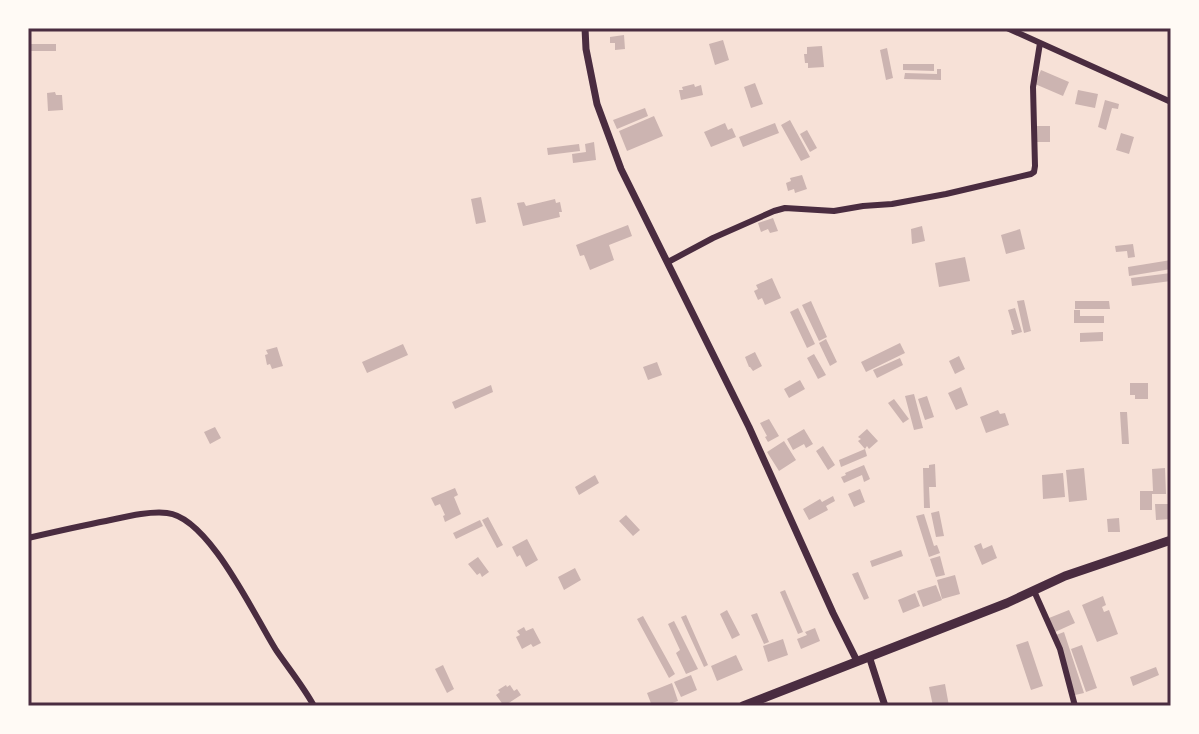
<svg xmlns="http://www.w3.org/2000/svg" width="1199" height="734" viewBox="0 0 1199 734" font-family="Jost,sans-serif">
<rect width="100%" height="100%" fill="#f7e1d7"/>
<!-- building -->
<path fill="#ccb4b1" d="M624 35 625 49 615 50V43H610V37Z
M723 40 729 60 715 65 709 44Z
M28 44H56V51H28Z
M822 46 824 67 808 68V63H805L804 54H807V47Z
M887 48 893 78 886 80 880 50Z
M903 64H934V71L903 70Z
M937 69H941V80L904 79 905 73 937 74Z
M1041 70 1069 82 1063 96 1035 84Z
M755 83 763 104 751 108 744 87Z
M694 84 695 87 701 85 703 95 681 100 679 90H683L682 87Z
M1078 90 1098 94 1095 108 1075 104Z
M55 92 56 95H62L63 110 48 111 47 93Z
M1105 100 1119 104 1118 109 1112 108 1106 130 1098 127Z
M645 108 648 116 617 129 613 120Z
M654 116 663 136 627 151 619 131Z
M790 120 810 157 801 161 781 125Z
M725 123 728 130 732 128 736 137 711 147 704 132Z
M775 123 779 133 743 147 739 137Z
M1037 126H1050V142H1037Z
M807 130 817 148 810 152 800 134Z
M1121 133 1134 137 1129 154 1116 150Z
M594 142 596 160 573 163 572 154 586 152 585 144Z
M579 144 580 151 548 155 547 148Z
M802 175 807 189 795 193 794 189 788 191 786 183 791 181 790 178Z
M481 197 486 222 476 224 471 199Z
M555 199 556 203 560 202 562 212H559L560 217 523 226 517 203 524 202 526 206Z
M773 218 778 231 770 233 768 229 761 232 758 223Z
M628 225 632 236 609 245 614 260 590 270 584 255 580 256 576 245Z
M922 226 925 241 912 244 911 229Z
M1020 229 1025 249 1006 254 1001 235Z
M1133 244 1135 257 1128 258 1127 251 1116 252 1115 246Z
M965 257 970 281 939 287 935 263Z
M1171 260V269L1129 276 1128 267Z
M1171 273V281L1132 286 1131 278Z
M772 278 781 298 765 305 762 298 758 300 754 291 758 289 756 285Z
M1024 300 1031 331 1024 333 1017 301Z
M811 301 827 337 819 341 802 305Z
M1075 301H1109L1110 309H1075Z
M798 308 815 344 807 348 790 312Z
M1015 308 1022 332 1012 335 1011 330H1014L1008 310Z
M1074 310H1080V316H1104V323H1074Z
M1103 332V341L1080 342V333Z
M826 339 837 362 830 366 819 343Z
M900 343 905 353 866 372 861 362Z
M403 344 408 355 367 373 362 362Z
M277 347 283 366 272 369 270 364 267 365 265 355 268 354 266 350Z
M755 352 762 366 753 371 750 367H749L745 357Z
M814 354 826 375 818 379 807 358Z
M959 356 965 369 955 374 949 361Z
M900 358 903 365 877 378 873 370Z
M657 362 662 375 648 380 643 367Z
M800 380 805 389 789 398 784 389Z
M1130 383H1148V399H1135V395H1130Z
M491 385 493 392 455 409 452 402Z
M961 387 968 405 956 410 948 393Z
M914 394 923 428 914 430 905 396Z
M927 396 934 417 925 420 918 399Z
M894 399 909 419 903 423 888 403Z
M998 410 1000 414 1005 413 1009 425 986 433 980 417Z
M1120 412H1127L1129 444H1122Z
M769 419 779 436 768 442 765 437 767 436 760 423Z
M215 427 221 438 210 444 204 432Z
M804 429 813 444 806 448 804 444 793 450 787 439Z
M867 429 878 441 869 449 867 446 865 449 858 441 861 439 858 437Z
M784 441 796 460 779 471 767 452Z
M823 446 835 465 828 470 816 451Z
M865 449 867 456 841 467 839 460Z
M935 464 936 487H929L930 508H924L923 468H929V465Z
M864 465 870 479 864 482 862 475 844 483 841 477 846 475 845 473Z
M1084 468 1087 500 1069 502 1066 470Z
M1165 468 1166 494H1152V510H1140V491H1153L1152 469Z
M1063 473 1065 497 1043 499 1042 475Z
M595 475 599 483 579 495 575 487Z
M455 488 458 495 454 497 461 514 445 522 443 516 445 515 440 504 435 506 431 498Z
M860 489 865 502 854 507 848 494Z
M833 496 835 501 826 506 828 510 809 520 803 509 820 499 822 502Z
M1155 504H1171V519L1156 520Z
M939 511 944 536 936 537 931 513Z
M924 514 934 546 937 545 940 553 929 557 916 516Z
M626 515 640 530 633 536 619 521Z
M488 517 503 545 497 548 482 520Z
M1119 518 1120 532H1108L1107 519Z
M480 520 483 526 456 539 453 533Z
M527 539 538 560 526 567 520 555 517 557 512 547Z
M981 543 983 549 992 545 997 558 982 565 974 546Z
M901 550 903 556 872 567 870 561Z
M940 556 945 575 936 577 930 559Z
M478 557 489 572 482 577 480 573 477 575 468 564Z
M575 568 581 580 564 590 558 577Z
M858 572 869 598 864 600 852 574Z
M955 575 960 594 942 599 937 580Z
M936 585 942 600 923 607 917 591Z
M785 590 803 632 798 634 780 592Z
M915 593 920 606 903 613 898 600Z
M1103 596 1106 605 1102 607 1104 612 1109 610 1118 634 1097 642 1082 605Z
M727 610 740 635 732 639 720 614Z
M1069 610 1075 623 1055 632 1049 618Z
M757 613 769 642 764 644 751 615Z
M686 615 708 665 704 667 681 617Z
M643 616 675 674 669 678 637 619Z
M674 621 698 669 686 674 676 653 680 650 668 624Z
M524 627 526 631 533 628 541 643 533 647 531 644 522 649 516 637 520 635 517 631Z
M815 628 820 641 801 649 797 639 807 635 805 632Z
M1064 632 1084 693 1075 695 1056 635Z
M783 639 788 655 768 662 763 646Z
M1028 641 1043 686 1031 690 1016 645Z
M1082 645 1097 688 1086 692 1071 649Z
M736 655 743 670 717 681 711 666Z
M443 665 454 689 447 693 435 669Z
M1156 667 1159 675 1133 686 1130 677Z
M691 675 697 690 681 697 674 682Z
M672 683 678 701 664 706H652L647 693Z
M945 684 949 706H933L929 687Z
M506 685 507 687 510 685 514 691 517 689 521 695 504 706 496 695 500 692 498 690Z"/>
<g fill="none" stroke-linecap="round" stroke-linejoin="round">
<!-- minor -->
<path stroke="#4a2c40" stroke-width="6" d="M1007 28 1171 102
M668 262 713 238 774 211 785 208 834 211 863 206 892 204 946 194 1031 174 1034 172 1035 166 1033 87 1040 43
M28 538C54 532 80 526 106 521 125 517 148 511 167 513 209 517 255 617 276 650 289 669 303 686 314 706
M1034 591 1060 649 1075 706"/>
<!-- tertiary -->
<path stroke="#4a2c40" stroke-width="7" d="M585 28 586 49 597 104 621 169 749 427 833 613 857 661
M869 656 885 706"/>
<!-- trunk -->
<path stroke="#4a2c40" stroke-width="9" d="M743 706 1007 603 1065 576 1171 540"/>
</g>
<!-- border -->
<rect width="1199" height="734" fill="none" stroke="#fffaf5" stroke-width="60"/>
<rect x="30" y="30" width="1139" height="674" fill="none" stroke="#4a2c40" stroke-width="3"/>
</svg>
